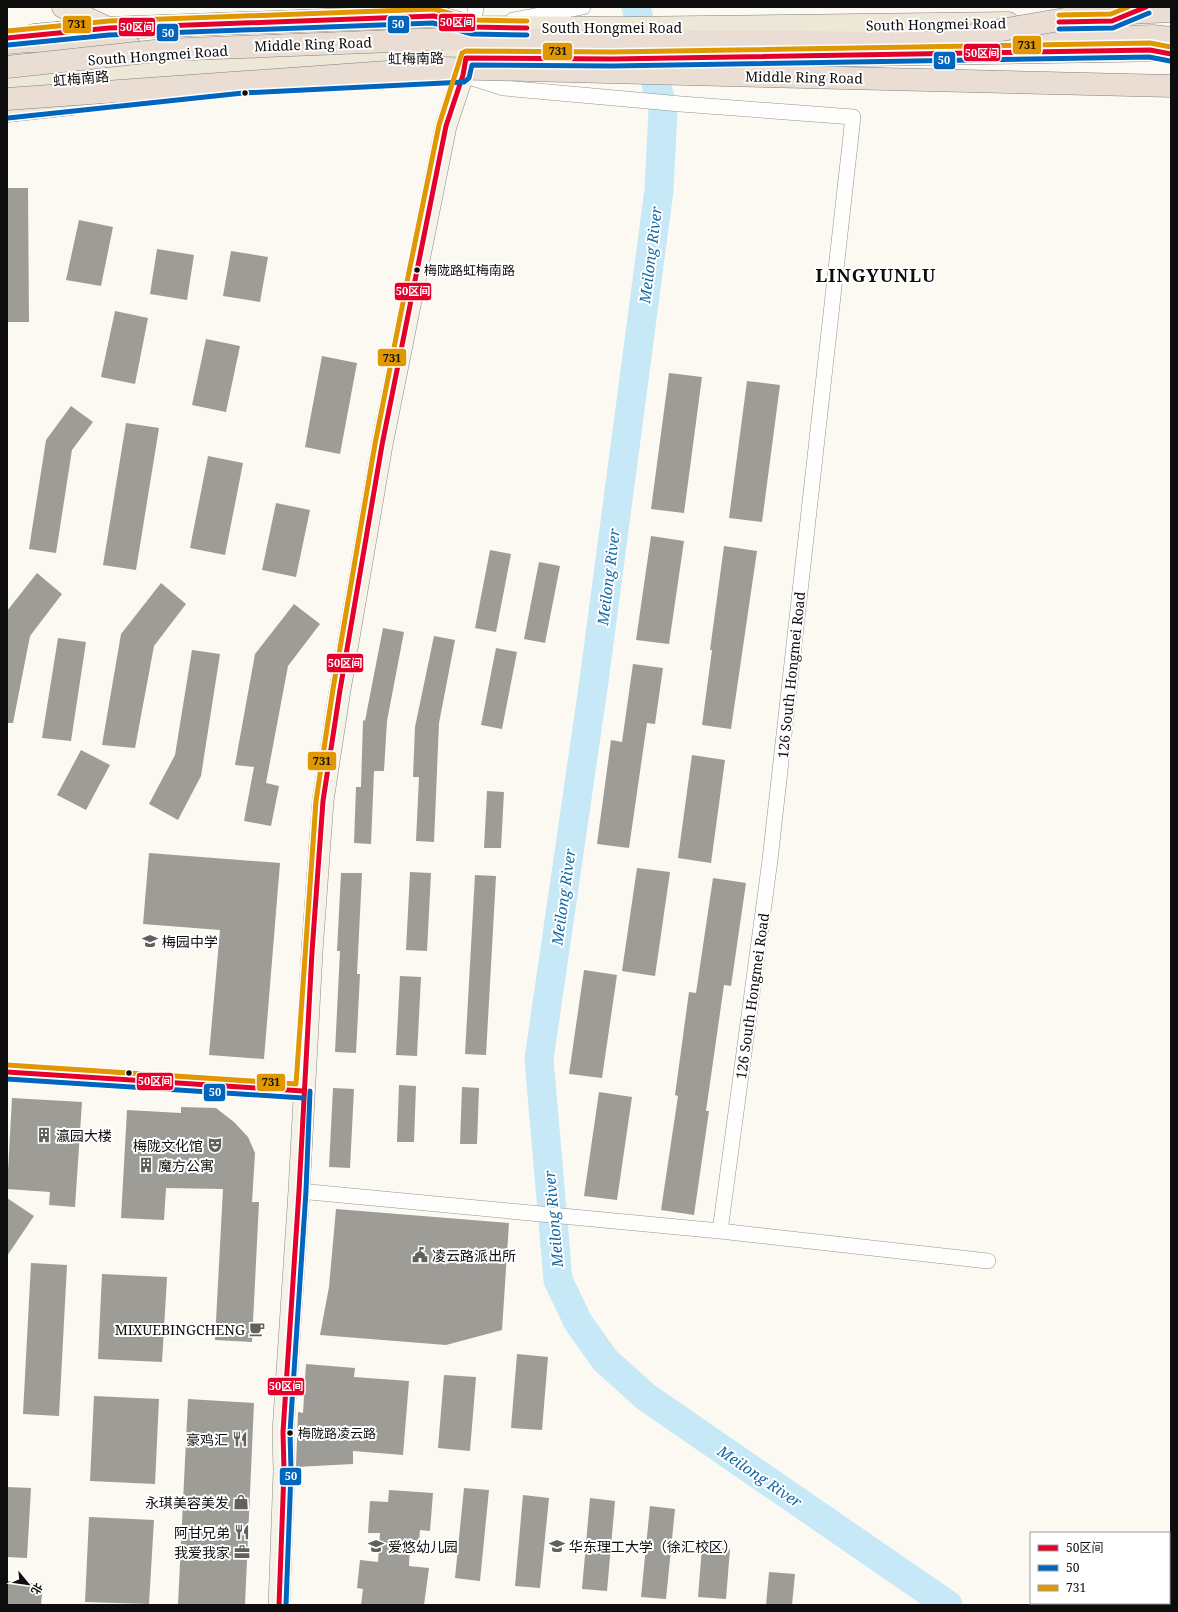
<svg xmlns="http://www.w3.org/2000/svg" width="1178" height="1612" viewBox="0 0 1178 1612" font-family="'Noto Serif','Noto Sans SC',serif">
<rect width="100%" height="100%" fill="#fbf9f1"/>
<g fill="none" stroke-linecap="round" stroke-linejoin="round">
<!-- river -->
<path stroke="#c6e8f7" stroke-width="29" d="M636 7 663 110 659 190 594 681 539 1059 558 1280 578 1322 605 1360 646 1397 948 1605"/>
</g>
<!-- building -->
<path fill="#9e9c97" d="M7 188H28L29 322H7Z
M79 220 113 227 101 286 66 280Z
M157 249 194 255 187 300 150 294Z
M231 251 268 257 260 302 223 296Z
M115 311 148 318 135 384 101 377Z
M206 339 240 346 226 412 192 405Z
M322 356 357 363 340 454 305 447Z
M669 373 702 377 684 513 651 509Z
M747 381 780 385 762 522 729 518Z
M71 406 93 422 72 450 56 553 29 549 46 440Z
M126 423 159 428 136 570 103 565Z
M208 456 243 463 225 555 190 548Z
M276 503 310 510 296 577 262 570Z
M651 536 684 541 669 644 636 640Z
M724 546 757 551 731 729 702 725 712 650H710Z
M490 550 511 554 496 632 475 628Z
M539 562 560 566 545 643 524 639Z
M37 573 62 594 30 636 13 723H7V611Z
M161 583 186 604 154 646 135 748 102 745 121 634Z
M294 604 320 624 288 666 266 783 279 786 271 826 244 821 254 767 235 765 255 654Z
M383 628 404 632 387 721 384 771H374L371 844 354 843 356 787H361L363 720 365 721Z
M434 636 455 640 439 723 434 842 416 841 419 777H413L415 727Z
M58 638 86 642 71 741 42 738Z
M496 648 517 652 502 729 481 725Z
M192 650 220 654 201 776 178 820 149 804 175 755Z
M633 664 663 668 655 724 647 723 629 848 597 844 611 740 622 742Z
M81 750 110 765 86 810 57 795Z
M692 755 725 760 711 863 678 858Z
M487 791 504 792 501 848H484Z
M149 853 280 863 264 1059 209 1055 220 930 143 924Z
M637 868 670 872 655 976 622 971Z
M410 872 431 873 427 951 406 950Z
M341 873H362L357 974H360L356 1053 335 1052 340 951H337Z
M475 875 496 876 486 1055 465 1054Z
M713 878 746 883 731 986 724 985 706 1111H709L694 1215 661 1210 678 1096 675 1095 689 992 696 993Z
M584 970 617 975 602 1078 569 1074Z
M400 976 421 977 417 1056 396 1055Z
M399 1085 416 1086 414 1142H397Z
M462 1087 479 1088 477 1144H460Z
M333 1088 354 1089 350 1168 329 1167Z
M599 1092 632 1097 617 1200 584 1196Z
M12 1098 82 1102 75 1207 49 1205 50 1192 7 1189Z
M181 1107 216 1108 234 1122 248 1137 255 1153 252 1202H259L252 1342 215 1340 223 1189 166 1188 164 1220 121 1218 127 1110 181 1113Z
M7 1198 34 1216 7 1256Z
M336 1209 509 1223 502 1330 446 1345 320 1335 329 1287Z
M31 1263 67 1265 59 1416 23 1414Z
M102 1274 167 1277 162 1362 98 1359Z
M517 1354 548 1357 542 1430 511 1428Z
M306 1364 355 1368 354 1377 409 1381 403 1455 353 1451V1464L296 1467 298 1412 303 1413Z
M444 1375 476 1377 470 1451 438 1448Z
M94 1396 159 1399 155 1484 90 1481Z
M188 1399 254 1403 245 1605H178Z
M7 1487 31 1488 27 1558 7 1557Z
M464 1488 489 1490 480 1581 455 1578Z
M389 1490 433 1493 430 1531 420 1530 419 1541H410L409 1566 429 1568 424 1605H361L363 1589 357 1588 360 1560 378 1562 380 1533H368L370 1501 388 1502Z
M523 1495 549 1498 540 1588 515 1586Z
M590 1498 615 1501 607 1591 582 1589Z
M650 1506 675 1509 666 1599 641 1597Z
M89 1517 154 1520 149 1604 85 1602Z
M702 1547 730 1549 726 1599 698 1597Z
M769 1572 795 1574 792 1605H766Z
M8 1581 43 1584 41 1605H7Z"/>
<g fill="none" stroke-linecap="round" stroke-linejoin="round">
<defs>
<path id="street" d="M476 7 473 27 481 26
M513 20 583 7
M463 75 504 88 681 104 853 117 770 860 720 1231
M7 1072C106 1077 204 1086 303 1091
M299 1191 720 1231 988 1261"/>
<path id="secondary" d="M279 1605 284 1471 283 1432 299 1191 312 952 323 801 340 690 382 445 446 126 463 75 466 58"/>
<path id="primary" d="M63 7 108 28
M34 35 109 28 434 16 473 27 620 28 1008 23
M7 85 280 61 429 57 612 59 1171 50
M7 111 71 104"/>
<path id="highway" d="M443 39 927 43 1153 36 1171 38
M7 43 27 41 131 48"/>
</defs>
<!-- street casing -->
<use href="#street" stroke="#949390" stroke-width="16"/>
<!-- secondary casing -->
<use href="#secondary" stroke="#8b8a86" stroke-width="22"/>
<!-- primary casing -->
<use href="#primary" stroke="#81817d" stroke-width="23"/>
<!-- highway casing -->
<use href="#highway" stroke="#81817d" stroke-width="23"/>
<!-- street -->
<use href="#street" stroke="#fefefd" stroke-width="15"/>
<!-- secondary -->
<use href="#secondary" stroke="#f5f3e8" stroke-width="21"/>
<!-- primary -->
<use href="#primary" stroke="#ede7d8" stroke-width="22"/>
<!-- highway -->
<use href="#highway" stroke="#eaded4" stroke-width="22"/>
<defs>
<path id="highway-bridge" d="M927 43 1088 15 1171 11
M7 67 164 50 443 39
M7 99 443 68 1171 86"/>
</defs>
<!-- highway-bridge casing -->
<use href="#highway-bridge" stroke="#81817d" stroke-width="23" stroke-linecap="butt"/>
<!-- highway-bridge -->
<use href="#highway-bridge" stroke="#eaded4" stroke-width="22"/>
<defs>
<path id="bus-1" d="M1059 22 1112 21 1146 7
M7 38 109 28 434 16 473 27 527 28
M7 1072 303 1091
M279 1605 284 1471 283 1432 299 1191 312 952 323 801 340 690 382 445 446 126 463 75 466 58 612 59 1150 50 1171 54"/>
<path id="bus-2" d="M1059 29 1113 28 1149 13
M8 45 109 35 433 23 472 34 527 35
M8 118 243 93 464 82 469 78 472 65 612 66 1149 57 1170 61
M7 1079 303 1098
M286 1605 291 1471 290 1432 306 1191 310 1091"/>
<path id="bus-3" d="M1059 15 1111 14 1128 7
M7 31 109 21 434 9 474 20 527 21
M7 1065 296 1084 316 801 333 689 375 444 410 267 439 125 462 53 466 51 612 52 1150 43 1171 47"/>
</defs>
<!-- bus-1 casing -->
<use href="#bus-1" stroke="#fff" stroke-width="8"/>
<!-- bus-2 casing -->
<use href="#bus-2" stroke="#fff" stroke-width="8"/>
<!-- bus-3 casing -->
<use href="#bus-3" stroke="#fff" stroke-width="8"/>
<!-- bus-1 -->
<use href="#bus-1" stroke="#e4002b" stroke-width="5"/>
<!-- bus-2 -->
<use href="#bus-2" stroke="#0065bd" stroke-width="5"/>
<!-- bus-3 -->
<use href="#bus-3" stroke="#e09701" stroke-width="5"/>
</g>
<!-- icons -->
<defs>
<symbol id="school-bare" viewBox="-9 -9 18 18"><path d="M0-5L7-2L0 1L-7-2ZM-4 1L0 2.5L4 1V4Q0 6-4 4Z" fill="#60605d" stroke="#fff" stroke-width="2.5" paint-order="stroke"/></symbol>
<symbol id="building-bare" viewBox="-9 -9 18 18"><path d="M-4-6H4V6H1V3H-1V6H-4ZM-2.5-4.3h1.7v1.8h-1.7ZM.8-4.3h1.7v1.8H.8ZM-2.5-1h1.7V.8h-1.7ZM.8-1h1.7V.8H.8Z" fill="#60605d" stroke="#fff" stroke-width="2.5" paint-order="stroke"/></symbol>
<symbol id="theatre-bare" viewBox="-9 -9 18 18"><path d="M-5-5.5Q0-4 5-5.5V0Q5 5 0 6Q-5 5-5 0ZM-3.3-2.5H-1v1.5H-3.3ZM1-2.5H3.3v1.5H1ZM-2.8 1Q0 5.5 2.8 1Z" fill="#60605d" stroke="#fff" stroke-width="2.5" paint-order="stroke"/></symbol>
<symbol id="civic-bare" viewBox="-9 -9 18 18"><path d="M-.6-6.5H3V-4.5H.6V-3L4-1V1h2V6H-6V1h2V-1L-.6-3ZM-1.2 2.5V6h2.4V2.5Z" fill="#60605d" stroke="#fff" stroke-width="2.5" paint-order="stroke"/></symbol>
<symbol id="cafe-bare" viewBox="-9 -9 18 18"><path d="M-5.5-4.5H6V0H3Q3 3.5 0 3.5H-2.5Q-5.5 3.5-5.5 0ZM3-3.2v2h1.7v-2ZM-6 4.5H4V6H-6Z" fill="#60605d" stroke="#fff" stroke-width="2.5" paint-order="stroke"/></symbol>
<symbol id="restaurant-bare" viewBox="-9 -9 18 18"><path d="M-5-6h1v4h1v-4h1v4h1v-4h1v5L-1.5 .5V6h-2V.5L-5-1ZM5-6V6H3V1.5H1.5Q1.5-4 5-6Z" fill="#60605d" stroke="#fff" stroke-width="2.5" paint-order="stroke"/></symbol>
<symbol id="shop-bare" viewBox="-9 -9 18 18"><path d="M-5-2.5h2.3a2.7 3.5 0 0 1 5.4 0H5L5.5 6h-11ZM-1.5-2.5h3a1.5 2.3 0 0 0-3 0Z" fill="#60605d" stroke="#fff" stroke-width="2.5" paint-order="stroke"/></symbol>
<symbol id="university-bare" viewBox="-9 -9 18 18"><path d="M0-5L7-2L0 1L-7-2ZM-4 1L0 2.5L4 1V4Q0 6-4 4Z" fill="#60605d" stroke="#fff" stroke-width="2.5" paint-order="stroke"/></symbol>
<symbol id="office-bare" viewBox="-9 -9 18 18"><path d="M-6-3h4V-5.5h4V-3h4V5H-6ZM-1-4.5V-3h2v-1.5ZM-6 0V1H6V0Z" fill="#60605d" stroke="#fff" stroke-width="2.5" paint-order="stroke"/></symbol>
</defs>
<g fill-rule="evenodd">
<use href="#school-bare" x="139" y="930" width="22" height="22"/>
<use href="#building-bare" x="33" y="1124" width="22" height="22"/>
<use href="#theatre-bare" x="204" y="1134" width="22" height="22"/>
<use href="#building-bare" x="135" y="1154" width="22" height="22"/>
<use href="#civic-bare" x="409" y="1244" width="22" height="22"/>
<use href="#cafe-bare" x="246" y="1318" width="22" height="22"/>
<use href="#restaurant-bare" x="229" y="1428" width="22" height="22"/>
<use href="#shop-bare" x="230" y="1491" width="22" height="22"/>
<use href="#restaurant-bare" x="231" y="1521" width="22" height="22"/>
<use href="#school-bare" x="365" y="1535" width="22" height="22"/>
<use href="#university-bare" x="546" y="1535" width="22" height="22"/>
<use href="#office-bare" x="231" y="1541" width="22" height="22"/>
</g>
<!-- markers -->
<g fill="#0d0d0d" stroke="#fff" stroke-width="1.5">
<circle cx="245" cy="93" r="3.5"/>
<circle cx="417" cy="270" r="3.5"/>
<circle cx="129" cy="1073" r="3.5"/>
<circle cx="290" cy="1433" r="3.5"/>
</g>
<g text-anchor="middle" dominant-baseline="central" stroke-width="4" stroke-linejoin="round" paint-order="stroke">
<!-- bus labels -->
<g font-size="13" fill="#0d0d0d" stroke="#fff" text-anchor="start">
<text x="424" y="270">梅陇路虹梅南路</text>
<text x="298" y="1433">梅陇路凌云路</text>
</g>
<!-- street labels -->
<g font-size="14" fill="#0d0d0d" stroke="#fff">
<text transform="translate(936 24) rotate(-1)">South Hongmei Road</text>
<text x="612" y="27">South Hongmei Road</text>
<text transform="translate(313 44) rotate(-2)">Middle Ring Road</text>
<text transform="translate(158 55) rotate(-4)">South Hongmei Road</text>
<text transform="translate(416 58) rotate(-1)">虹梅南路</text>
<text transform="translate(804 77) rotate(1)">Middle Ring Road</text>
<text transform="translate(81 78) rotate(-5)">虹梅南路</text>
<text transform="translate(791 675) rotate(-84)">126 South Hongmei Road</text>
<text transform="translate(752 996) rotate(-82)">126 South Hongmei Road</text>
</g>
<!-- poi labels -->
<g font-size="14" fill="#0d0d0d" stroke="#fff" text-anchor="start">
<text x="162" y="941">梅园中学</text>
<text x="56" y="1135">瀛园大楼</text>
<text x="203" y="1145" text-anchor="end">梅陇文化馆</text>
<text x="158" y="1165">魔方公寓</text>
<text x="432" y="1255">凌云路派出所</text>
<text x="245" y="1329" text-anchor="end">MIXUEBINGCHENG</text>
<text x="228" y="1439" text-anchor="end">豪鸡汇</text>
<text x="229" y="1502" text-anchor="end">永琪美容美发</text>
<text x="230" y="1532" text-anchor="end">阿甘兄弟</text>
<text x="388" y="1546">爱悠幼儿园</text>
<text x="569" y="1546">华东理工大学（徐汇校区）</text>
<text x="230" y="1552" text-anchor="end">我爱我家</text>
</g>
<!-- water labels -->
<g font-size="15" font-style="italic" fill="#1068a5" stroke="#fff">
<text transform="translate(650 255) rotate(-83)">Meilong River</text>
<text transform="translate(608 577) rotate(-83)">Meilong River</text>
<text transform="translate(563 897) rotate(-82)">Meilong River</text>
<text transform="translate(553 1219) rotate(-95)">Meilong River</text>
<text transform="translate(760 1476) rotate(34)">Meilong River</text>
</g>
<!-- district labels -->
<g font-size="18" font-weight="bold" letter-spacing="1" fill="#0d0d0d" stroke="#fff">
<text x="876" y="275">LINGYUNLU</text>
</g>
</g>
<g stroke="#fff" stroke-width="1.5">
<rect x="438" y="13" width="38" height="19" rx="4" fill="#e4002b"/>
<rect x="62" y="15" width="30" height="19" rx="4" fill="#e09701"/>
<rect x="387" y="15" width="23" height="19" rx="4" fill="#0065bd"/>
<rect x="118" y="17" width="38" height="20" rx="4" fill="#e4002b"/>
<rect x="156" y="23" width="23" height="19" rx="4" fill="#0065bd"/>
<rect x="1012" y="35" width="30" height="20" rx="4" fill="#e09701"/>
<rect x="542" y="42" width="31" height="19" rx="4" fill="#e09701"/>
<rect x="963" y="43" width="38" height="19" rx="4" fill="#e4002b"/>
<rect x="933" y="51" width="23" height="19" rx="4" fill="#0065bd"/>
<rect x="394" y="282" width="38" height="19" rx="4" fill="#e4002b"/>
<rect x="377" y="348" width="30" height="19" rx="4" fill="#e09701"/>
<rect x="326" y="653" width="38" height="20" rx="4" fill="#e4002b"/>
<rect x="307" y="751" width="30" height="20" rx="4" fill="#e09701"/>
<rect x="136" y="1072" width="38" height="19" rx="4" fill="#e4002b"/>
<rect x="256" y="1073" width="30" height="19" rx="4" fill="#e09701"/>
<rect x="203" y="1083" width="23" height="19" rx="4" fill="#0065bd"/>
<rect x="267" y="1377" width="38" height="19" rx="4" fill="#e4002b"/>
<rect x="279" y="1467" width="23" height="19" rx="4" fill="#0065bd"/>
</g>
<g font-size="11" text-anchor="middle" font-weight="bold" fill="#fff">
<text x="457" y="26">50区间</text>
<text x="398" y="28">50</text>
<text x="137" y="31">50区间</text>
<text x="168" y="37">50</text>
<text x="982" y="57">50区间</text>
<text x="944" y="64">50</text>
<text x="413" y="295">50区间</text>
<text x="345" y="667">50区间</text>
<text x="155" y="1085">50区间</text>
<text x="215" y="1096">50</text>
<text x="286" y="1390">50区间</text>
<text x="291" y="1480">50</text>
</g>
<g font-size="11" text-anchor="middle" font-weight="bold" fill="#111">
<text x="77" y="28">731</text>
<text x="1027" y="49">731</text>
<text x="558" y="55">731</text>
<text x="392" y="362">731</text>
<text x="322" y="765">731</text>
<text x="271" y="1086">731</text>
</g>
<!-- border -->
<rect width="1178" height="1612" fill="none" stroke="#0d0d0d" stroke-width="16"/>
<!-- legend -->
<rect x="1030" y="1532" width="140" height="72" fill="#ffffff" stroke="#9e9e9e"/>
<rect x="1038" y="1545" width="20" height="6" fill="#e4002b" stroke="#9e9e9e"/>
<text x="1066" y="1552" font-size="12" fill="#0d0d0d">50区间</text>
<rect x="1038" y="1565" width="20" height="6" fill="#0065bd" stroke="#9e9e9e"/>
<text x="1066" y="1572" font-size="12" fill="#0d0d0d">50</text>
<rect x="1038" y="1585" width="20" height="6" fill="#e09701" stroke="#9e9e9e"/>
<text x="1066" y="1592" font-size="12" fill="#0d0d0d">731</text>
<!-- north arrow -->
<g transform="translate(28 1584) rotate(119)" stroke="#ffffff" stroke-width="3" paint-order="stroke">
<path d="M0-3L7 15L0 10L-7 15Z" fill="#0d0d0d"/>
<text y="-6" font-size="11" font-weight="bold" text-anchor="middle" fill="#0d0d0d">北</text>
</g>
</svg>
